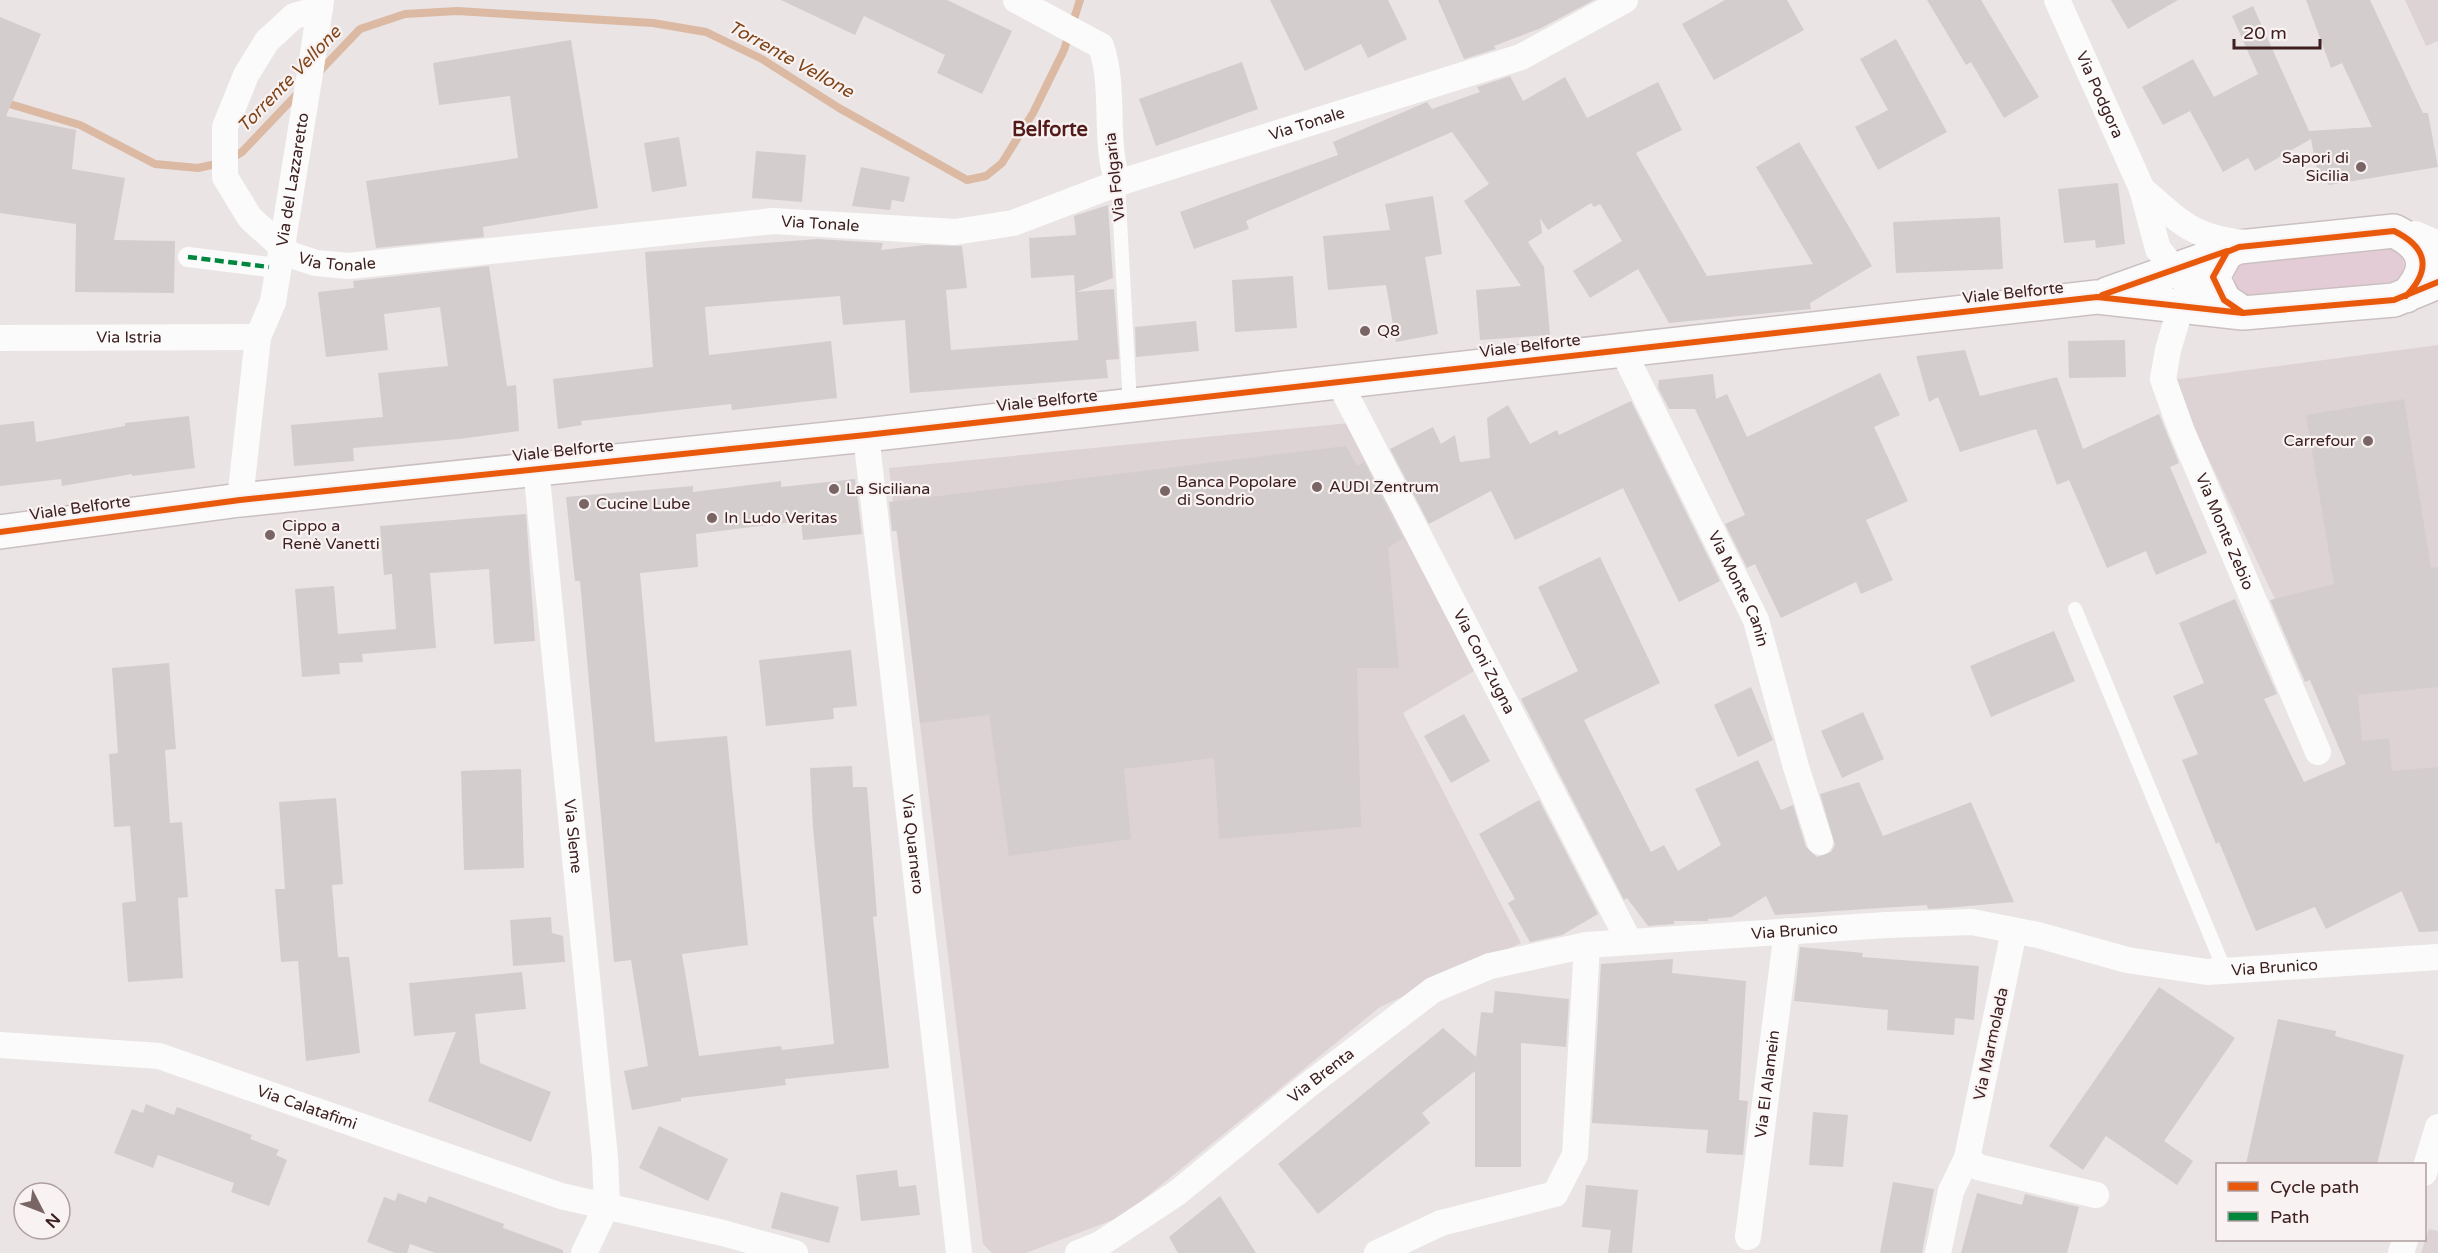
<svg xmlns="http://www.w3.org/2000/svg" width="2438" height="1253" viewBox="0 0 2438 1253" font-family="'Varela Round',sans-serif">
<rect width="100%" height="100%" fill="#eae4e5"/>
<!-- built -->
<path fill="#ddd3d4" d="M2405 0H2438V41L2426 46Z
M2438 345V931L2419 932 2275 599 2171 380Z
M1350 423 1474 671 1403 713 1521 943 1380 1007 1123 1216 1026 1253H992L983 1244 889 468Z
M2429 1229 2438 1231V1253H2421Z"/>
<!-- green -->
<path fill="#e4ccd6" d="M2388 247C2405 253 2405 259 2403 276L2395 282 2247 297 2235 288 2234 272 2244 261Z"/>
<g fill="none" stroke-linecap="round" stroke-linejoin="round">
<!-- stream -->
<path stroke="#dbb9a2" stroke-width="8" d="M318 73 360 29 405 14 457 11 653 23 706 32 762 59 839 108 967 180 986 176 1002 163 1033 113 1064 50 1080 0
M0 101 80 125 155 164 198 168 225 162 242 152 300 91"/>
</g>
<!-- building -->
<path fill="#d4cdce" d="M781 0H947L1012 31 982 94 937 73 945 55 864 16 855 35Z
M1270 0H1388L1407 39 1368 58 1361 44 1305 71Z
M1438 0H1594L1541 28 1494 46 1496 49 1464 59Z
M1725 0H1787L1804 30 1714 80 1682 24Z
M1927 0H1981L2039 97 2004 118 1971 62 1966 65Z
M2111 0H2178L2128 29Z
M2306 0H2370L2423 113H2428L2438 167 2329 185 2316 166 2311 139 2255 171 2248 158 2223 172 2190 111 2163 125 2142 87 2193 59 2214 97 2258 74 2232 16 2253 6 2309 131 2372 127 2342 63 2331 68Z
M0 17 41 34 6 116 76 130 72 169 125 178 114 240 175 241 174 293 75 292 76 224 0 213Z
M1896 39 1947 132 1878 170 1855 127 1888 110 1860 59Z
M571 40 598 208 483 227 484 237 376 248 366 181 518 158 510 96 439 105 433 63Z
M1242 62 1258 109 1156 146 1139 99Z
M1510 76 1523 101 1565 77 1587 118 1658 82 1682 130 1636 153 1707 276 1813 264 1756 167 1799 142 1872 266 1810 303 1811 309 1669 323 1638 269 1590 298 1573 271 1622 241 1600 204 1594 207 1591 203 1548 230 1540 218 1542 233 1528 242 1544 267 1550 335 1480 340 1476 290 1521 286 1464 201 1489 184 1452 132 1246 221 1249 229 1194 249 1180 212 1338 155 1333 142 1427 102 1432 109 1480 92 1477 87Z
M679 137 687 186 652 192 644 143Z
M756 151 806 155 802 202 752 198Z
M861 167 910 177 904 202 892 200 890 210 852 206Z
M2118 183 2125 244 2096 248 2095 240 2064 243 2058 189Z
M1433 196 1442 254 1425 257 1438 334 1396 342 1386 285 1328 290 1323 236 1390 230 1385 204Z
M1108 205 1113 278 1076 292 1114 289 1119 359 1106 360 1108 378 910 393 905 320 843 325 840 296 705 307 709 355 831 341 837 398 732 410 731 404 581 421 582 425 558 429 553 379 653 367 645 252 818 239 883 243 881 250 926 245 962 246 967 288 946 290 951 350 1078 340 1074 275 1031 278 1029 238 1076 235 1074 216Z
M2000 217 2003 269 1896 273 1893 222Z
M489 266 507 386 516 385 519 431 459 439 353 448 354 461 294 466 291 425 383 417 378 373 448 366 440 307 384 314 388 350 326 357 318 292 354 288 353 281Z
M1293 276 1297 328 1235 332 1232 280Z
M1196 321 1199 351 1136 357 1135 327Z
M2125 340 2126 377 2069 378 2068 341Z
M1965 350 1980 396 2057 377 2083 449 2159 414 2179 463 2170 467 2207 553 2156 575 2146 551 2107 568 2069 480 2057 485 2036 429 1960 452 1938 397 1929 402 1916 356Z
M1880 373 1900 415 1874 427 1908 501 1866 520 1893 580 1861 594 1856 582 1781 618 1755 564 1747 568 1725 524 1745 515 1695 409H1669L1658 388 1659 380 1713 374 1716 399 1727 394 1747 437Z
M2404 399 2431 568 2438 567V687L2358 695 2362 741 2389 738 2392 771 2438 767V931L2419 932 2402 891 2326 929 2315 907 2256 931 2219 842 2216 844 2182 760 2198 754 2173 696 2204 683 2179 623 2235 599 2277 694 2264 699 2304 782 2346 764 2310 680 2305 682 2270 600 2334 584 2306 415Z
M1631 401 1720 581 1679 602 1623 488 1515 540 1491 491 1429 524 1390 449 1433 427 1441 444 1455 435 1460 462 1490 458 1487 418 1508 405 1530 444 1557 430 1559 435Z
M189 416 195 468 132 476V474L62 486 61 479 0 486V425L34 421 36 442 125 426V423Z
M1346 446 1357 466 1364 462 1403 538 1388 548 1399 668H1357L1361 827 1219 839 1214 758 1124 769 1131 839 1009 856 989 715 920 723 897 531H892L889 502Z
M855 479 862 534 803 540 801 521 696 534 698 567 640 573 655 742 727 736 748 945 682 954 699 1056 781 1046 782 1050 834 1044 813 828 810 768 852 766 853 787H867L877 916 873 917 889 1068 785 1079 786 1085 681 1098V1101L632 1110 624 1071 648 1066 631 960 614 962 580 581H575L566 497 693 486V492L781 481V487Z
M526 514 535 641 494 644 489 569 430 573 436 648 362 654 363 662 339 663 340 674 302 677 295 589 334 586 338 634 396 629 392 574 384 575 380 526Z
M1600 557 1660 683 1584 720 1651 852 1664 845 1678 871 1721 845 1695 789 1758 760 1781 810 1793 805 1806 847 1817 857 1831 852 1835 845 1820 794 1859 782 1883 836 1971 802 2014 902 1946 908 1928 909 1927 905 1775 915 1766 896 1732 917 1708 919V921H1674V924L1648 926 1627 898 1624 900 1521 699 1578 671 1538 587Z
M2054 631 2075 681 1991 717 1970 666Z
M851 650 857 706 833 708 834 719 766 726 759 660Z
M169 663 176 749 165 750 170 823 182 822 188 897 178 898 183 978 128 982 122 903 136 901 130 826 114 827 109 754 118 753 112 668Z
M1751 687 1773 740 1738 757 1714 705Z
M1863 712 1884 759 1842 778 1821 731Z
M1464 714 1490 761 1451 783 1424 736Z
M521 769 524 868 464 870 461 771Z
M336 798 343 884 332 885 338 957H349L360 1053 306 1061 298 961 281 962 275 889H285L279 802Z
M1539 800 1598 914 1562 935 1530 942 1508 903 1515 899 1479 834Z
M551 917 552 933 563 936 565 962 513 966 510 920Z
M1800 947 1863 953 1862 957 1979 966 1974 1020 1955 1018 1954 1035 1887 1030 1888 1010 1794 1001Z
M1673 959 1672 973 1746 981 1739 1100 1748 1101 1743 1155 1706 1153 1708 1130 1592 1123 1601 964Z
M522 972 526 1009 475 1014 480 1063 551 1092 531 1142 428 1101 456 1032 414 1036 409 983Z
M2159 987 2235 1038 2164 1141 2193 1161 2177 1185 2106 1136 2083 1170 2049 1146Z
M1495 991 1569 999 1566 1047 1521 1043V1167H1475V1071L1422 1113 1430 1123 1318 1214 1278 1164 1443 1028 1476 1057 1481 1012 1493 1013Z
M2278 1019 2336 1031 2335 1036 2404 1055 2377 1164H2246Z
M146 1104 174 1115 177 1107 252 1135 250 1139 279 1150 276 1155 287 1160 269 1206 231 1192 234 1183 158 1155 153 1168 114 1153 132 1109 143 1113Z
M1813 1112 1848 1115 1843 1167 1809 1165Z
M659 1126 728 1159 708 1201 639 1168Z
M897 1170 899 1187 916 1185 920 1215 861 1221 856 1175Z
M1893 1182 1934 1189 1922 1253H1880Z
M1586 1185 1638 1190 1632 1253H1608L1611 1230 1582 1227Z
M781 1192 839 1207 829 1243 771 1228Z
M398 1193 426 1203 429 1196 504 1224 503 1228 563 1250V1253H435L410 1244 407 1253H395L367 1242 384 1197 395 1201Z
M1977 1193 2022 1205 2025 1194 2079 1207 2067 1253H1961Z
M1220 1196 1256 1253H1178L1169 1237Z"/>
<g fill="none" stroke-linecap="round" stroke-linejoin="round">
<defs>
<path id="secondary" d="M2107 294 2236 248
M2406 296C2432 269 2427 247 2394 231L2239 247 2227 252 2213 277 2224 300 2243 313 2394 300 2438 282
M0 532 240 500 866 435 2097 297 2243 313"/>
</defs>
<!-- secondary casing -->
<use href="#secondary" stroke="#cac0c1" stroke-width="36"/>
<!-- service -->
<path stroke="#fcfbfb" stroke-width="14" d="M1118 183 1130 405
M2075 609 2225 971"/>
<!-- pedestrian -->
<path stroke="#fcfbfb" stroke-width="20" d="M188 257 269 267"/>
<!-- minor -->
<g stroke="#fcfbfb" stroke-width="26">
<path d="M1016 0 1101 46C1116 90 1103 139 1118 183"/>
<path id="s1" d="M2057 0 2142 189 2158 249 2194 293 2218 310"/>
<path id="s2" d="M320 9 294 16 267 41 246 75 225 127V177L250 218 291 255 316 263 349 266 773 221 955 232 1013 223 1118 183 1521 57 1625 0"/>
<path d="M311 67 321 0"/>
<path d="M2142 189C2180 222 2194 239 2247 243"/>
<path d="M2415 234 2438 244"/>
<path id="s3" d="M2181 306 2168 350 2163 379 2181 429 2318 752"/>
<path id="s4" d="M0 338 258 337"/>
<path id="s5" d="M1622 349 1756 620 1796 767 1820 842"/>
<path id="s6" d="M1339 382 1629 941"/>
<path id="s7" d="M866 435 959 1253"/>
<path id="s8" d="M536 468 605 1157 607 1205 584 1253"/>
<path d="M240 500 258 337 273 302"/>
<path d="M2014 931 1967 1158 1978 1167 2096 1195"/>
<path id="s9" d="M0 1045 159 1056 561 1196 723 1233 795 1253"/>
<path d="M2424 1173 2438 1127"/>
<path id="s10" d="M1748 1237 1787 931"/>
<path id="s11" d="M1078 1253 1100 1244 1177 1193 1307 1086 1433 990 1490 966 1587 945 1886 925 1972 922 2038 935 2127 960 2207 972 2438 957"/>
<path d="M1377 1253 1441 1223 1555 1194 1575 1155 1587 945"/>
<path d="M1938 1253 1951 1191 1967 1158"/>
<path d="M2401 1253 2405 1240"/>
</g>
<!-- secondary -->
<use href="#secondary" stroke="#fcfbfb" stroke-width="33"/>
<!-- minor-bridge -->
<path stroke="#fcfbfb" stroke-width="26" id="s12" d="M273 302 311 67"/>
<!-- quiet -->
<path stroke="#00873e" stroke-width="4.5" stroke-dasharray="9 4.5" stroke-linecap="butt" d="M188 257 269 267"/>
<defs>
<path id="cycleway" d="M2102 295 2227 251
M2406 296C2432 269 2427 247 2394 231L2239 247 2227 252 2213 277 2224 300 2243 313 2394 300 2438 282
M0 532 240 500 866 435 2097 297 2243 313"/>
</defs>
<!-- cycleway casing -->
<use href="#cycleway" stroke="#f9f2f3" stroke-width="10"/>
<!-- cycleway -->
<use href="#cycleway" stroke="#e8590c" stroke-width="6"/>
</g>
<!-- markers -->
<g fill="#7a6565" stroke="#f9f2f3" stroke-width="2">
<circle cx="2361" cy="167" r="6"/>
<circle cx="1365" cy="331" r="6"/>
<circle cx="2368" cy="441" r="6"/>
<circle cx="1317" cy="487" r="6"/>
<circle cx="834" cy="489" r="6"/>
<circle cx="1165" cy="491" r="6"/>
<circle cx="584" cy="504" r="6"/>
<circle cx="712" cy="518" r="6"/>
<circle cx="270" cy="535" r="6"/>
</g>
<g text-anchor="middle" dominant-baseline="central" stroke-width="4.5" stroke-linejoin="round" paint-order="stroke">
<!-- street labels -->
<g font-size="16" fill="#3e2020" stroke="#f9f2f3">
<text stroke="none"><textPath href="#s1" startOffset="104">Via Podgora</textPath></text>
<text stroke="none"><textPath href="#s2" startOffset="1350">Via Tonale</textPath></text>
<text transform="translate(1115 177) rotate(-96)">Via Folgaria</text>
<text stroke="none"><textPath href="#s12" startOffset="124">Via del Lazzaretto</textPath></text>
<text stroke="none"><textPath href="#s2" startOffset="846">Via Tonale</textPath></text>
<text stroke="none"><textPath href="#s2" startOffset="360">Via Tonale</textPath></text>
<text transform="translate(2013 293) rotate(-6)">Viale Belforte</text>
<text stroke="none"><textPath href="#s4" startOffset="129">Via Istria</textPath></text>
<text transform="translate(1530 346) rotate(-7)">Viale Belforte</text>
<text transform="translate(1047 401) rotate(-6)">Viale Belforte</text>
<text transform="translate(563 451) rotate(-6)">Viale Belforte</text>
<text transform="translate(80 508) rotate(-8)">Viale Belforte</text>
<text stroke="none"><textPath href="#s3" startOffset="240">Via Monte Zebio</textPath></text>
<text stroke="none"><textPath href="#s5" startOffset="267">Via Monte Canin</textPath></text>
<text stroke="none"><textPath href="#s6" startOffset="315">Via Coni Zugna</textPath></text>
<text stroke="none"><textPath href="#s8" startOffset="370">Via Sleme</textPath></text>
<text stroke="none"><textPath href="#s7" startOffset="412">Via Quarnero</textPath></text>
<text stroke="none"><textPath href="#s11" startOffset="812">Via Brunico</textPath></text>
<text stroke="none"><textPath href="#s11" startOffset="1298">Via Brunico</textPath></text>
<text transform="translate(1991 1044) rotate(-78)">Via Marmolada</text>
<text stroke="none"><textPath href="#s11" startOffset="302">Via Brenta</textPath></text>
<text stroke="none"><textPath href="#s10" startOffset="154">Via El Alamein</textPath></text>
<text stroke="none"><textPath href="#s9" startOffset="316">Via Calatafimi</textPath></text>
</g>
<!-- poi labels -->
<g font-size="16" fill="#3e2020" stroke="#f9f2f3" text-anchor="start">
<text x="2349" y="158" text-anchor="end">Sapori di<tspan x="2349" dy="18">Sicilia</tspan></text>
<text x="1377" y="331">Q8</text>
<text x="2356" y="441" text-anchor="end">Carrefour</text>
<text x="1177" y="482">Banca Popolare<tspan x="1177" dy="18">di Sondrio</tspan></text>
<text x="1329" y="487">AUDI Zentrum</text>
<text x="846" y="489">La Siciliana</text>
<text x="596" y="504">Cucine Lube</text>
<text x="724" y="518">In Ludo Veritas</text>
<text x="282" y="526">Cippo a<tspan x="282" dy="18">Renè Vanetti</tspan></text>
</g>
<!-- water labels -->
<g font-size="18" font-style="italic" fill="#7e4417" stroke="#f9f2f3">
<text transform="translate(791 59) rotate(29)">Torrente Vellone</text>
<text transform="translate(289 79) rotate(-46)">Torrente Vellone</text>
</g>
<!-- quarter labels -->
<g font-size="20" font-weight="bold" fill="#521c1b" stroke="#f9f2f3">
<text x="1050" y="130">Belforte</text>
</g>
</g>
<!-- legend -->
<rect x="2216" y="1163" width="210" height="78" fill="#f9f2f3" stroke="#ae9e9f" stroke-width="1.5"/>
<rect x="2228" y="1182" width="30" height="9" fill="#e8590c" stroke="#ae9e9f" stroke-width="1.5"/>
<text x="2270" y="1193" font-size="18" fill="#3e2020">Cycle path</text>
<rect x="2228" y="1212" width="30" height="9" fill="#00873e" stroke="#ae9e9f" stroke-width="1.5"/>
<text x="2270" y="1223" font-size="18" fill="#3e2020">Path</text>
<!-- north arrow -->
<g transform="translate(42 1211) rotate(132)"><circle r="28" fill="#f9f2f3" stroke="#ae9e9f" stroke-width="1.5"/>
<path d="M0-4.5L10 22L0 15L-10 22Z" fill="#7a6565"/>
<text y="-9" font-size="16" font-weight="bold" text-anchor="middle" fill="#3e2020">N</text>
</g>
<!-- scale -->
<path d="M2234 39v9h86v-9" fill="none" stroke="#3e2020" stroke-width="3"/>
<text x="2243" y="39" font-size="18" fill="#3e2020" stroke="#f9f2f3" stroke-width="4.5" paint-order="stroke">20 m</text>
</svg>
